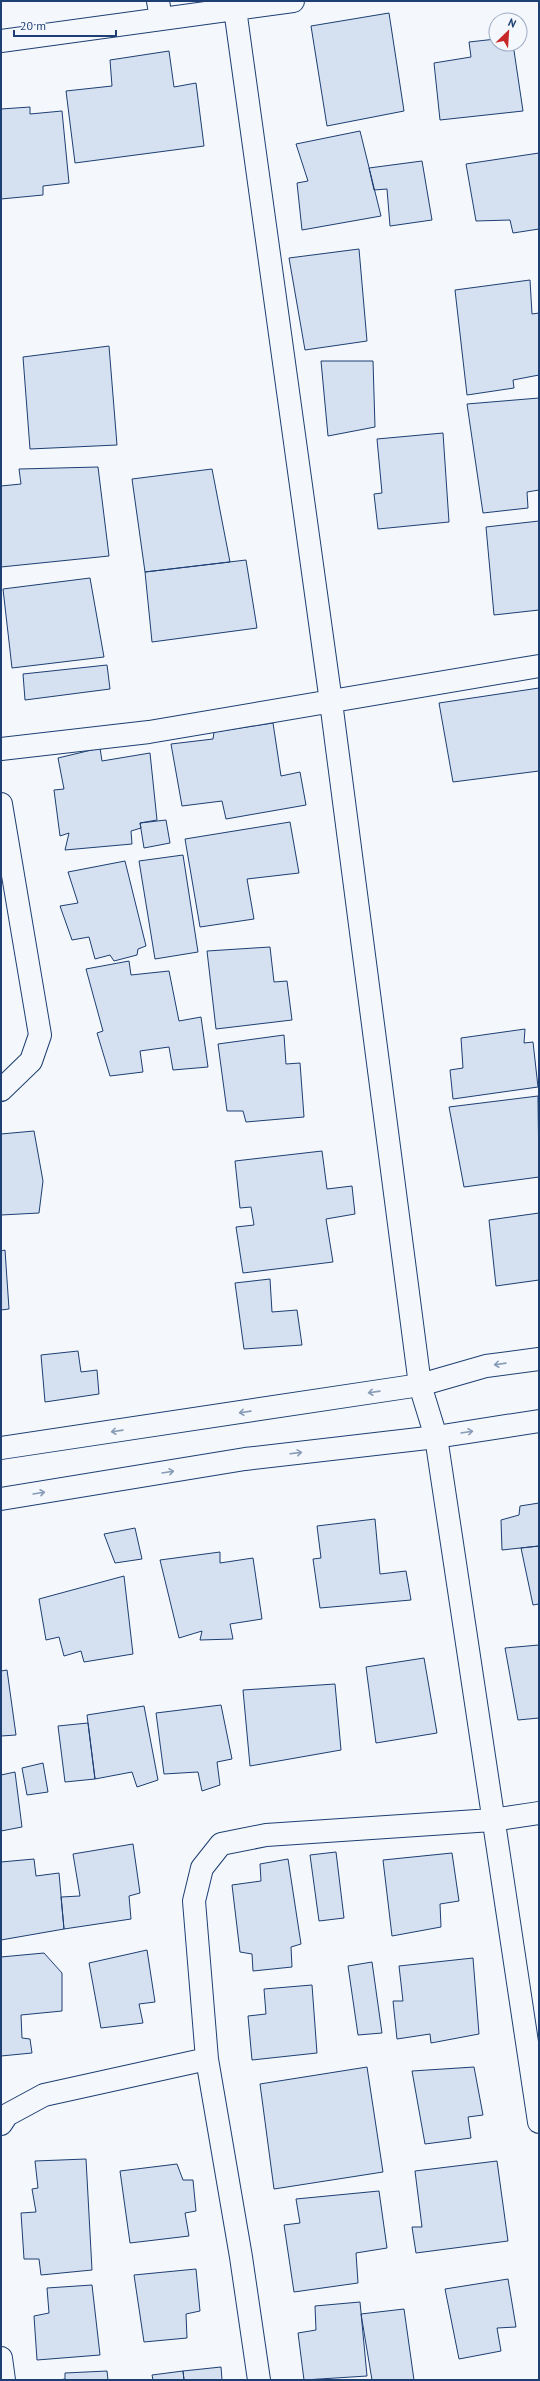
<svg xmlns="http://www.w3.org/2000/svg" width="540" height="2381" viewBox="0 0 540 2381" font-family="'PT Sans',sans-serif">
<rect width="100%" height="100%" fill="#f4f7fb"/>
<!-- building -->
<path fill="#d5e0f0" stroke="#1d3f73" d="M389 13 404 111 327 126 311 26Z
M496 39V44H513L523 111 440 120 434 63 471 57 469 42Z
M169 51 174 87 196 83 204 146 75 163 66 91 112 86 110 60Z
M30 107V114L62 111 69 183 43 186V195L1 199V109Z
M360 131 381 216 302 230 297 183 308 181 296 144Z
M539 153V229L513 233 510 220 476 221 466 164Z
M422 161 432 220 390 226 387 189 374 190 369 168Z
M359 249 367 341 305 350 289 258Z
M530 280 532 314 539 313V375L513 380 514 388 467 395 455 290Z
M109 346 117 445 30 449 23 357Z
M321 361H373L375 427 328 436Z
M539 398V490L527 492 528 508 483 513 467 404Z
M443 433 449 522 378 529 374 494 382 493 377 439Z
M98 467 109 556 1 567V486L21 484 19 469Z
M212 469 230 562 145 572 132 479Z
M539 521V610L494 615 486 527Z
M246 560 257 628 152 642 145 572Z
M90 578 104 657 12 668 3 589Z
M107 665 110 689 25 700 23 674Z
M539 688V771L453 782 439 703Z
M273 723 281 776 300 772 306 805 226 819 222 801 182 806 171 744 213 739 214 732Z
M100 748 102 761 150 753 157 820 140 823 141 828 131 831 132 844 65 850 69 833 60 836 54 790 64 789 58 758Z
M166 820 170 843 144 848 140 823Z
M290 822 299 873 247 879 254 919 200 927 185 839Z
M183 855 198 952 155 959 139 861Z
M125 861 146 946 138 949 137 955 114 961 110 955 95 959 89 937 72 940 60 906 78 903 68 872Z
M270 947 274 982 287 981 292 1020 216 1029 207 951Z
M129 961 131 975 169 971 179 1021 201 1017 208 1067 173 1070 169 1047 140 1051 143 1072 110 1076 97 1033 103 1031 86 969Z
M525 1029 524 1043 533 1042 538 1087 453 1099 450 1070 463 1068 461 1038Z
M284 1035 286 1064 300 1063 304 1117 246 1122 243 1111H227L218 1044Z
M538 1096 539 1177 464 1187 449 1107Z
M34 1131 43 1181 39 1213 1 1215V1134Z
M322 1151 327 1189 352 1186 355 1214 326 1219 333 1262 243 1273 236 1227 254 1225 251 1207 240 1208 235 1161Z
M539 1213V1280L496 1286 489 1220Z
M5 1250 9 1309 1 1310V1251Z
M270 1279 272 1312 297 1310 302 1345 244 1349 235 1283Z
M78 1351 81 1372 97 1370 99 1394 45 1402 41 1355Z
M539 1503V1546L502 1550 501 1520 519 1515 520 1506Z
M375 1519 380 1574 406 1571 411 1600 320 1608 313 1559 321 1558 317 1526Z
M135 1528 142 1559 115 1563 104 1534Z
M539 1546V1604L533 1605 521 1548Z
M220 1552V1563L253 1558 262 1619 230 1624 233 1639 200 1640 202 1631 179 1638 160 1560Z
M124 1576 133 1654 84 1662 81 1651 64 1656 59 1637 46 1640 39 1599Z
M539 1645V1718L518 1720 505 1648Z
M424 1658 437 1733 376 1743 366 1667Z
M7 1670 16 1735 1 1736V1671Z
M335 1684 341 1750 250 1766 243 1690Z
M221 1705 232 1759 217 1762 220 1785 202 1791 198 1772 164 1774 156 1713Z
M144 1706 158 1780 137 1787 132 1772 95 1779 87 1715Z
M88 1723 95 1779 65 1782 58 1726Z
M43 1763 48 1792 27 1795 22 1768Z
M15 1772 22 1827 1 1831V1775Z
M133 1844 140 1893 129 1896 131 1919 64 1929 61 1897 80 1896 73 1854Z
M336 1852 344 1918 319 1921 310 1855Z
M452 1853 459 1901 440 1904 441 1927 392 1936 383 1860Z
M34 1859 36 1876 59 1873 64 1929 1 1940V1862Z
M288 1859 301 1944 291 1947 292 1967 253 1971 252 1954 240 1952 232 1885 261 1881 260 1864Z
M147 1950 155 2002 139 2004 143 2023 101 2028 89 1963Z
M44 1953 62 1973V2011L21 2015 22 2038 30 2039 32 2053 1 2056V1957Z
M473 1958 479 2034 431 2043 430 2034 397 2039 393 2001H403L399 1966Z
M372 1962 382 2033 358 2035 348 1966Z
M312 1985 317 2053 252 2060 248 2016 266 2014 264 1989Z
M367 2067 383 2172 274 2189 260 2084Z
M474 2067 483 2115 468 2117 471 2138 425 2144 412 2071Z
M86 2159 92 2270 41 2275 39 2259H24L21 2213 36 2212 32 2189 38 2188 35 2161Z
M497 2161 508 2241 416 2253 412 2227H422L415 2171Z
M177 2164 183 2180H193L196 2211 185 2213 189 2236 130 2243 120 2171Z
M379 2191 387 2248 356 2253 358 2283 294 2292 284 2225 300 2223 296 2199Z
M196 2269 200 2311 186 2314 187 2338 144 2342 134 2275Z
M508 2279 516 2327 497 2328 501 2351 459 2359 445 2289Z
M92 2285 100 2355 37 2360 34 2316 49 2313 47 2288Z
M360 2302 367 2376 304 2380 298 2333 316 2330 315 2306Z
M404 2309 414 2380H372L361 2314Z
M221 2367 222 2380H184L183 2371Z
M107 2371 108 2380H59L65 2379V2373Z
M183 2371 184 2380H153L152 2375Z"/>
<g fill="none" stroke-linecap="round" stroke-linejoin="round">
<defs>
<path id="minor" d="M158 1 161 19
M235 9 331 702 420 1385 436 1437 539 2122
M1 41 293 1
M1 749 149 732 539 666
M1 804 40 1035 31 1061 1 1090
M1 2124 7 2115 44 2095 207 2059
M1 2358 4 2380
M259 2380 241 2257 207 2059 194 1901 202 1868 221 1844 266 1835 492 1820 539 1813"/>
<path id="major" d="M1 1448 420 1385 486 1366 539 1359
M1 1499 245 1459 436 1437 539 1421"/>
</defs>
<!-- minor casing -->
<use href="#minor" stroke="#1d3f73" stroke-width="24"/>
<!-- major casing -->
<use href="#major" stroke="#1d3f73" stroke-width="24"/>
<!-- minor -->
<use href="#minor" stroke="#f4f7fb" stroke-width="22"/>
<!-- major -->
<use href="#major" stroke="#f4f7fb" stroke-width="22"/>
</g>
<!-- one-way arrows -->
<defs><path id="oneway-shaft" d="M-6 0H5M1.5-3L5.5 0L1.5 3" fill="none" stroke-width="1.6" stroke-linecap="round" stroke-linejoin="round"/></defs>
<g stroke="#889bb7">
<use href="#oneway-shaft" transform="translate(500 1364) rotate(172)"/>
<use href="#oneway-shaft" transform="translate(374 1392) rotate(172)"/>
<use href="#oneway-shaft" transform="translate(245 1412) rotate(172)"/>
<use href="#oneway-shaft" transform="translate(117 1431) rotate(172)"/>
<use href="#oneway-shaft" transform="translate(467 1432) rotate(-9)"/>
<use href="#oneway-shaft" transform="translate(296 1453) rotate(-7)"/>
<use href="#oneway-shaft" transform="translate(168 1472) rotate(-9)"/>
<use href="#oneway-shaft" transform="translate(39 1493) rotate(-9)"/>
</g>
<!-- border -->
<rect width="540" height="2381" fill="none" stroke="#1d3f73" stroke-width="4"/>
<!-- north arrow -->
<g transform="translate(508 32) rotate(25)"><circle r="19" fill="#f4f7fb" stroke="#9eadc5"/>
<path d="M0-3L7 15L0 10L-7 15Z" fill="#c62828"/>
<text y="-6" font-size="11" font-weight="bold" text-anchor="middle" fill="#1d3f73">N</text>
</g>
<!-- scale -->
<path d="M14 30v6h102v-6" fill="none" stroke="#1d3f73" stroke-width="2"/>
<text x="20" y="30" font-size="12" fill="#1d3f73" stroke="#f4f7fb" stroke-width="3" paint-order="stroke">20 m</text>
</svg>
